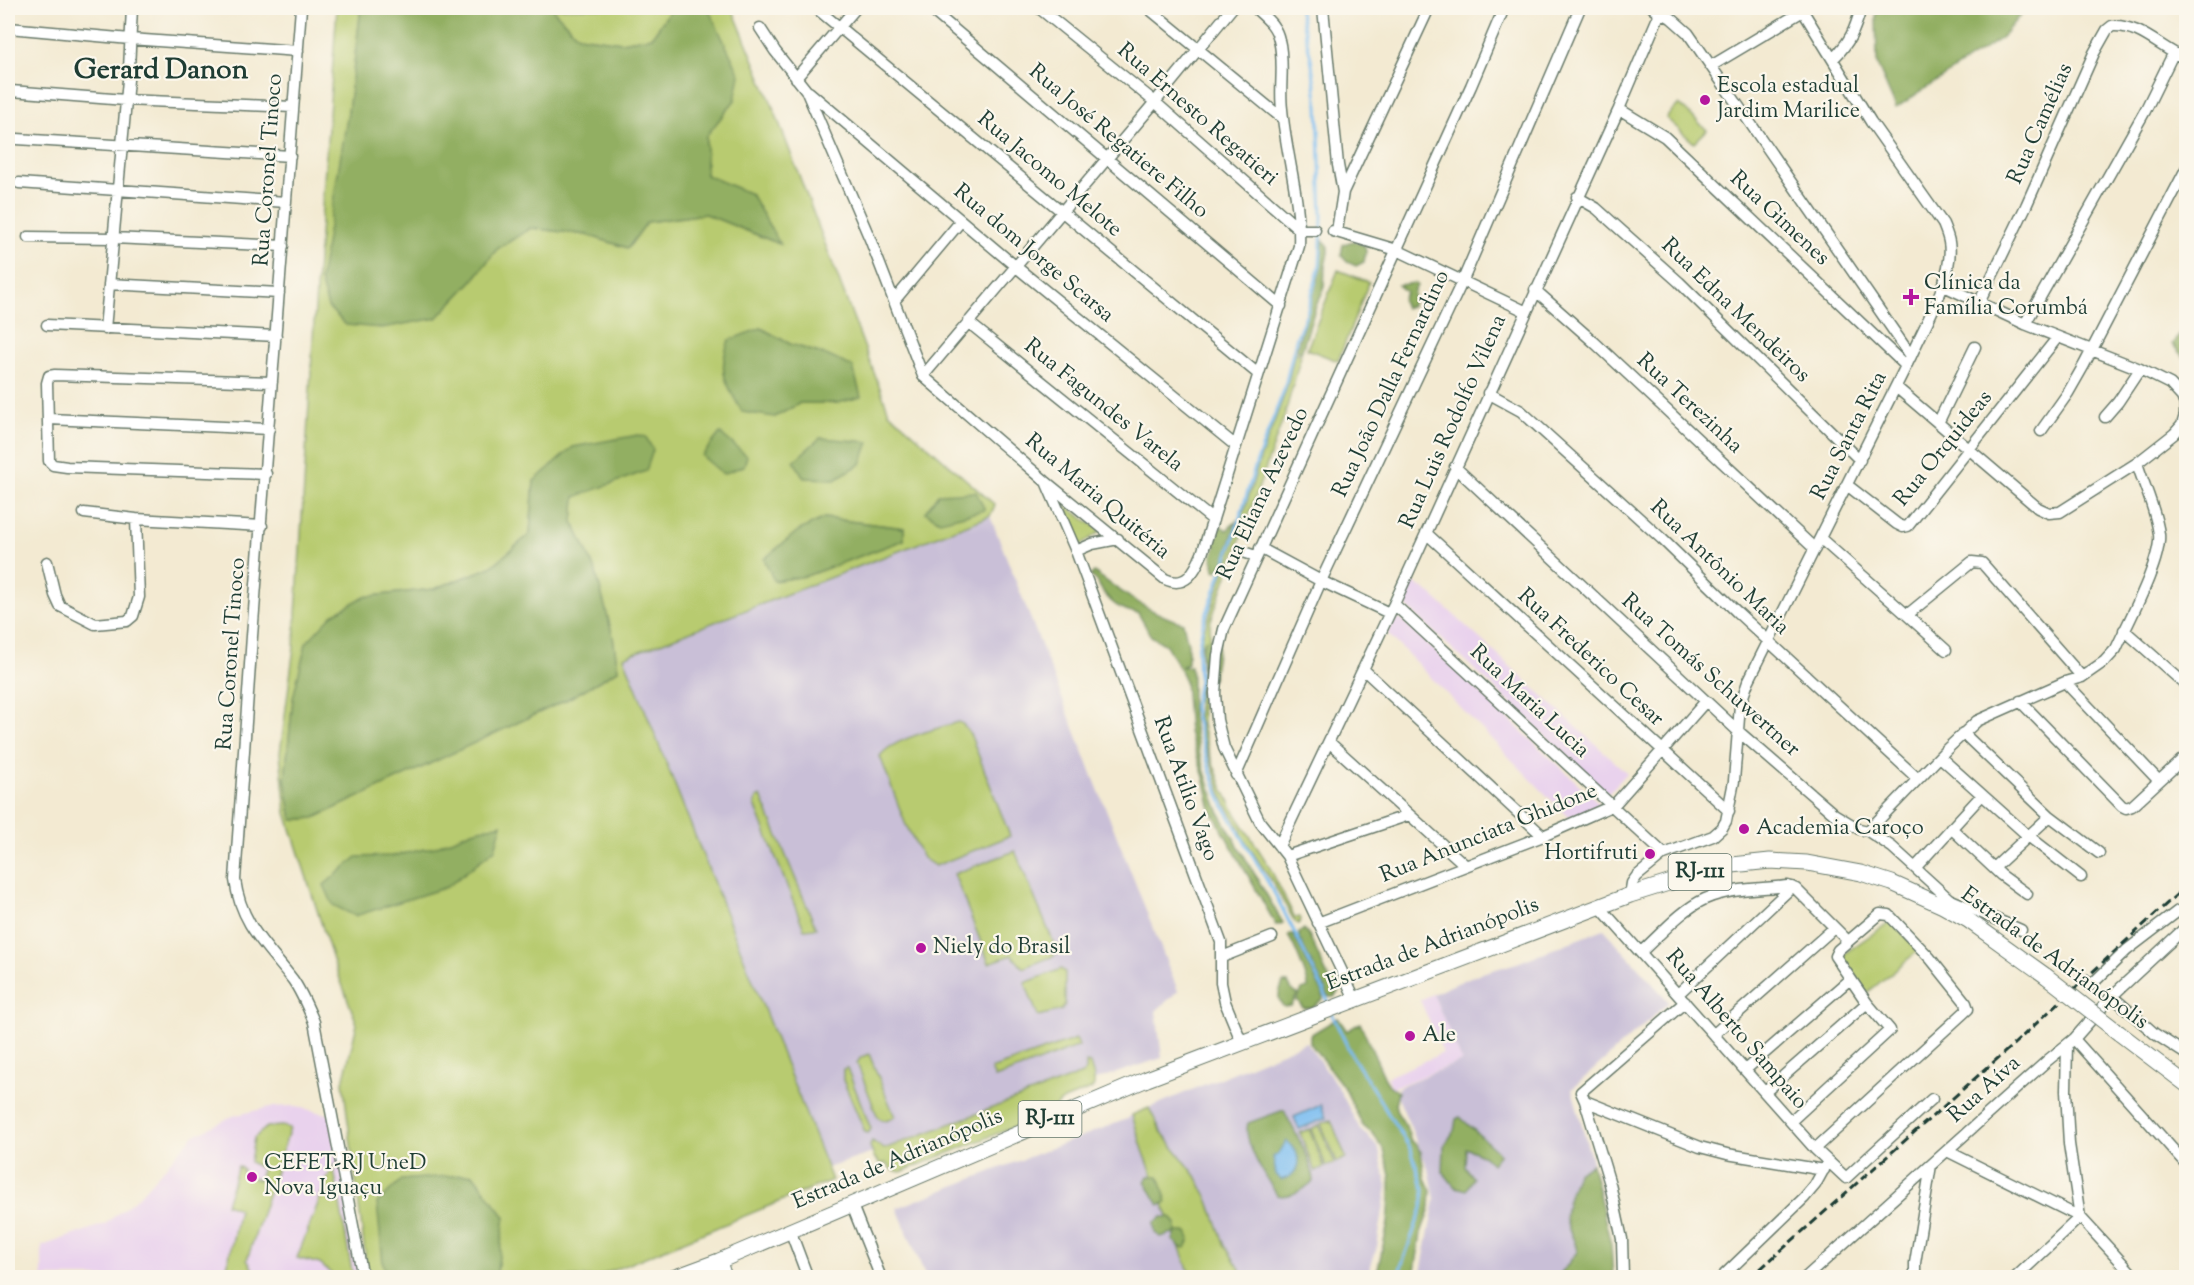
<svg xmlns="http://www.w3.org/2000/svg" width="2194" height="1285" viewBox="0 0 2194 1285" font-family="'Sorts Mill Goudy',serif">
<rect width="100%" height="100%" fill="#fbf7ec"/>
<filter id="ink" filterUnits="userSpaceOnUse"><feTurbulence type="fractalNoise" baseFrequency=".0167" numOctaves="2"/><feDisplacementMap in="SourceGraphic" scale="12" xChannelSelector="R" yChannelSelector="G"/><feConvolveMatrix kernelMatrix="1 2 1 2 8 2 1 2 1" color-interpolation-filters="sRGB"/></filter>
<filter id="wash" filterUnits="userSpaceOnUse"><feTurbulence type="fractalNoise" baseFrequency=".008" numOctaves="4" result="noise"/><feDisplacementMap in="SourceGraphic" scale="24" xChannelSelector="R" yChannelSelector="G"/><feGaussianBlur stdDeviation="1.35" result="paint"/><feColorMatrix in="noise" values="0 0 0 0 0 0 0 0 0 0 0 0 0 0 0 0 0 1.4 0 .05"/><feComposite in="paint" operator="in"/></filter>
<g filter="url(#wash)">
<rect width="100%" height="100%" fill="#f3ead2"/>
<!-- built -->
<path fill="#e9d2ed" d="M1411 580 1432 595 1627 773 1608 794 1404 604Z
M1395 619 1402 620 1600 804 1569 818 1388 634Z
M1433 994 1462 1061 1392 1088 1387 1077 1443 1053 1420 1000Z
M293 1106 336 1116 363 1277H42V1246L105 1224 138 1197 193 1136 233 1116 270 1107Z"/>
<!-- industrial -->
<path fill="#c9bfd7" d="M990 516 1178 991 1156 1011 1162 1058 827 1168 623 657Z
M1604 929 1669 1002 1572 1089 1599 1188 1611 1245 1613 1277H1420L1435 1200 1430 1173 1397 1095 1398 1088 1405 1084 1462 1061 1433 994 1475 975 1517 963Z
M1306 1042 1338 1087 1360 1129 1378 1146 1387 1186 1377 1247 1367 1278 926 1277 897 1208 1127 1119 1132 1115Z"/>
<!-- green -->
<path fill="#b8cb6f" stroke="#6c8452" stroke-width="1.5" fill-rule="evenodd" d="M337 8H361L348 112 437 318 473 280 497 249 531 228 587 235 628 248 647 222 705 214 779 244 751 194 706 175V136L735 100 708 8H732L772 104 889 412 995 505 990 516 624 657 832 1180 597 1277H368L343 1082 357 1024 334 963 286 813 280 753 294 647 317 274ZM761 328 790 344 826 355 838 403H800L775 417ZM646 471 575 496 573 522 595 570 613 637 618 670 566 700 314 818 292 820 285 780 293 698 363 597 434 589 491 567 530 534 534 481ZM824 518 904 528V540L806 576 774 581Z
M554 8H672L652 37 621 42 578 36 554 11Z
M1679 104 1707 130 1694 143 1666 118Z
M1338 270 1369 282 1338 361 1307 349Z
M1295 351 1301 356 1285 414 1210 623V638L1215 648 1210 672 1205 680 1201 693 1202 725 1210 755 1222 786 1236 814 1269 866 1295 918 1300 917 1301 920 1298 924 1295 922 1273 883 1242 836 1241 830 1224 801 1202 736 1198 718V698L1202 676 1201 639 1241 522 1260 459 1287 388Z
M1065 505 1101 531 1079 546Z
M958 722 963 724 971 736 1010 836 935 866 923 858 905 823 880 756C892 739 937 729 958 722Z
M761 796 816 928 804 929 755 805 757 798Z
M1015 851 1057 951 1054 956 1023 968 1012 955 989 963 954 874Z
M1891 921 1919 950 1867 993 1841 956Z
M1061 969 1065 972V1004L1062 1010 1038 1016 1025 983Z
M1076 1039 1079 1046 995 1078 991 1069Z
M869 1054 895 1117 886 1121 878 1118 857 1063 861 1057Z
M1086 1063 1090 1064 1094 1077V1086L1091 1089 1064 1100 1047 1113 1034 1119 901 1172 892 1170 885 1163 881 1165 874 1157 870 1146 872 1141 884 1149 1082 1074 1086 1071Z
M847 1068 871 1129 868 1133 865 1132 843 1080V1069Z
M1149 1108 1161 1131 1196 1176 1209 1201 1225 1246 1240 1269 1241 1277H1191L1143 1150 1132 1115Z
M1331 1120 1346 1158 1337 1162 1321 1124Z
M1319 1125 1335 1163 1326 1166 1311 1129Z
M283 1126 290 1128 247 1260 258 1277H225L239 1209 226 1204 238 1166 243 1169 242 1175 259 1180 262 1169 250 1162 254 1138 267 1127Z
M1309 1129 1324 1167 1315 1171 1300 1133Z
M333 1164 353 1277H335L320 1264 297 1258Z"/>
<!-- forest -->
<path fill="#92af62" stroke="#58764b" stroke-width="1.5" d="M361 8H554V11L578 36 621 42 652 37 672 8H708L740 75 735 100 706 136V175L751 194 780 244 705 214 647 222 628 248 587 235 531 228 497 249 473 280 437 318 382 328 346 325 328 307 320 281 348 112Z
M1880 8H2026L2001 38 1896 108 1877 64 1876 15Z
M1323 240 1328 245V253L1325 266 1324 289 1316 306 1301 353 1296 349 1320 271Z
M1353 241 1364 245 1366 251 1364 262 1356 266 1347 262 1341 255 1343 244Z
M1415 283 1417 286 1414 290 1412 306 1405 308 1402 300 1406 292 1398 285Z
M761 328 790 344 826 355 853 367 861 397 838 403H800L775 417 742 412C726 382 717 374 729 340Z
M2186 328V360L2172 344Z
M720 433 747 456 744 466 723 474 702 456Z
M638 435 646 437 653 450 646 471 575 497 573 522 595 569 613 637 618 670 566 700 314 818 292 820 285 780 293 698 306 643 332 615 363 597 434 589 491 567 530 534 534 481 573 447Z
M820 438 869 442 861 464 835 479 804 478 794 461Z
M976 492 985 510 940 521 925 512 938 494Z
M824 518 904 528V540L806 576 774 581 764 559 798 531Z
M1236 521C1232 536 1228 560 1217 571L1214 569 1212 555 1216 546 1211 541 1213 533 1221 526 1227 530Z
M1094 572C1123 593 1149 613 1183 623L1188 644V663L1181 667 1191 666C1193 682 1191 697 1192 713 1195 747 1208 784 1221 816L1283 923 1276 925 1211 810 1204 777 1189 732 1185 681 1179 668 1166 645 1151 636 1138 613C1119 610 1110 603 1100 587 1097 581 1096 579 1090 576Z
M1214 638 1219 640 1213 679 1209 680 1204 677 1201 650 1205 640Z
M502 824 495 849 447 887 355 916 333 905 324 885 357 857 392 856 435 847 472 831Z
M1304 929 1309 935 1330 981 1336 978 1340 990 1334 997H1329L1299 938V933Z
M1290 934H1293L1323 993V999L1312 1008H1303L1297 1000 1302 990 1308 988C1309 980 1293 942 1288 936Z
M1283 983H1288L1293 992 1298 994 1291 1006 1284 1007C1276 999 1279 992 1283 983Z
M1338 1018 1347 1031 1360 1023 1385 1079 1389 1085 1398 1092 1395 1104 1397 1112 1406 1126 1411 1141 1417 1145 1421 1152 1425 1178 1431 1191 1430 1208 1421 1233 1414 1277H1376L1388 1223 1390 1196V1176L1384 1150 1374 1135 1363 1126 1345 1089 1310 1043V1035Z
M1284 1110C1294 1133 1312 1157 1313 1182 1302 1190 1291 1198 1277 1195 1266 1178 1242 1142 1248 1123Z
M1460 1117 1500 1154 1492 1164 1484 1156 1466 1148 1465 1167 1473 1178 1467 1190 1455 1187 1443 1172 1444 1146 1454 1131 1456 1119Z
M1592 1164 1611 1245 1613 1277H1558L1577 1252C1576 1240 1568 1231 1566 1220 1563 1208 1573 1185 1577 1173Z
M473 1174 505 1217 496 1277H387L383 1263 377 1203 401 1180Z
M1148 1176H1159L1167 1202 1159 1205 1145 1182Z
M1162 1217H1171L1176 1224V1232H1187L1190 1239 1186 1248 1180 1247 1173 1240 1176 1232 1161 1237 1155 1233 1154 1223Z"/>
<!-- water -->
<path fill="#7cbdf1" stroke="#4e7d92" stroke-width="1.5" d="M1321 1105 1326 1118 1299 1129 1294 1117Z
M1287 1141C1303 1154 1302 1174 1281 1180L1276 1174 1273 1157 1278 1154Z"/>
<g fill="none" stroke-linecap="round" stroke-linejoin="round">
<!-- stream -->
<path stroke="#7cbdf1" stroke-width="3" d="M1299 8 1311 58 1318 106 1322 217 1320 264 1307 312 1296 339 1284 390 1257 461 1233 540 1203 624 1198 650 1199 681 1194 707 1198 727 1210 770 1223 805 1276 896 1324 991 1329 1005
M1332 1014 1351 1054 1411 1150 1424 1190 1422 1208 1397 1278"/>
</g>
</g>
<g filter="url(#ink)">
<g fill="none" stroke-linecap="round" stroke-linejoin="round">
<defs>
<path id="minor" d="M301 8 252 636 235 880C241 925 267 946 293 980 302 993 308 1008 314 1022L363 1278
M816 8 1257 373
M929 8 1281 306
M1039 8 1155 102 1300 230H1315
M1148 8 1283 119
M1323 8 1338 165 1343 192
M1801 8 1871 122 1943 224C1945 229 1948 236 1949 242 1955 275 1924 326 1911 356
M9 28 130 39 298 51
M760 28 775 51 806 90 870 239 923 376 1045 481 1165 579C1186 589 1195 571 1202 554L1299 246C1301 200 1286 155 1282 109 1279 86 1285 63 1279 40 1276 25 1266 18 1255 8
M1833 59C1850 42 1855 30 1861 8
M1711 66 1803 11
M796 78 856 8
M11 91 125 100 293 107
M809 92 1015 266 1236 446
M1619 109 1665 137 1906 366
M17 139 290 156
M19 183 286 202
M1577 197 1596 208 1679 282 1860 460
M1333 231 1397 250 1525 311
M1337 231 1343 192 1429 8
M28 237 113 238 283 246
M109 284 279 293
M1535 290 1594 342 1815 549
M894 301 961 221
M1979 303 2026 206 2094 53 2107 30 2112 26C2140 24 2161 49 2186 59
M968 322 1213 520
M2025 324 2145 111 2173 54
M47 325 276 336
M105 329 129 69 132 8
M923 376 1155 102 1232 8
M1896 387 2038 508 2049 513 2060 512 2137 463 2174 434 2182 425 2185 415V405L2182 397 2170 384 2140 369 2025 324 1942 285
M1488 393 1521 411 1662 539 1737 612 1918 779
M2105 417 2118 402 2140 369
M49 419 269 429
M1938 423 1975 347
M2041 431 2068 393 2084 365 2186 169
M1455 467 1738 731 1834 814 1859 829 1868 831 1892 847 1949 899 1946 907
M266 474 67 467 53 465 49 461 47 383 49 376 55 375 272 382
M1047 484 1076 551 1221 942V983L1225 1002 1242 1043
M1847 485 1897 524 1903 527 1908 526 2057 338
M84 513 136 519 262 526
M1426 533 1729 811
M1820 538 1907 615 1972 562 1982 563 2082 677
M1260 548 1321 581 1389 613
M1076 551 1092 544 1118 539
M1243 552 1256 556
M47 562 55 595 60 606 95 624 127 621 133 616 139 597 136 519
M1394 604 1664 854
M1907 615 1946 650
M2124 630 2186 685
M1363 669 1543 836
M2065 682 2159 781
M2020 701 2122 806 2126 808 2132 806 2186 756
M1963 733 2050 816 2099 853
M1329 742 1465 865
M1940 757 2027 835 2081 877
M1236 775 1321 581 1463 280 1580 8
M1951 828 2001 875 2027 894
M1868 831 1947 749 1977 721 2065 682 2082 677 2105 661 2116 649C2128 622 2162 560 2159 534 2156 510 2144 486 2137 463
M1279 846 1394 604 1619 109 1662 8
M1287 856 1409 815
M1915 868 1982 795
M1994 868 2050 816
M1630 895 1632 883 1637 876 1664 854 1713 836 1722 828 1726 821 1734 781 1740 705 1748 682 1911 356 1688 33 1671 18 1653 8
M1949 899 2021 930
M1599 906 1815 1149 1846 1178 1932 1099
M1318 923 1543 836 1614 805 1706 701
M1641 952C1661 934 1681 910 1705 899 1730 888 1761 889 1788 886L1796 889 1848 941
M1222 957 1272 937
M2090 986 2127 950 2178 911 2186 908
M1678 994 1792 887
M2112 996 2155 1034 2186 1054
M1355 999 1287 856 1260 822 1224 748 1217 720 1215 693 1218 655 1224 629 1471 86 1504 8
M1714 1034 1834 928
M2074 1039 2186 1164
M2067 1045 2066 1091 2069 1144 2080 1217 2136 1278
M1745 1070 1850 979
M1765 1092 1867 1003
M1585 1101 1581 1092 1685 1002
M1791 1121 1890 1030 1867 1003 1835 956 1838 950 1880 914 1889 915 1930 958 1966 1003 1968 1009 1815 1149
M1947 1151 2080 1217
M851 1203 881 1278
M790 1230 808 1278
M1623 1278 1622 1239 1610 1184 1585 1101 1700 1147 1727 1154 1824 1170
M1721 1278 1804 1198 1815 1185 1826 1165
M1805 1278 2048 1060 2074 1039 2112 996 2186 927
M1915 1278V1263L1931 1165
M2015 1278 2080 1217"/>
<path id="secondary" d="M719 1261 725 1278"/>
<path id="primary" d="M2119 1033 2186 1084
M673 1278 719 1261 1147 1079 1630 895 1723 866 1770 861 1807 863 1861 873 1892 883 1943 906 1968 920 2046 976"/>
</defs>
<!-- minor casing -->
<use href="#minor" stroke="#697a6b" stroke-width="13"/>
<!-- secondary casing -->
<use href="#secondary" stroke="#697a6b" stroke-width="16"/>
<!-- primary casing -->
<use href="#primary" stroke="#697a6b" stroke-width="17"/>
<!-- minor -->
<use href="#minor" stroke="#fff" stroke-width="10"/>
<!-- secondary -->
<use href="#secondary" stroke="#fff" stroke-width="14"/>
<!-- primary -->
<use href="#primary" stroke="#fff" stroke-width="15"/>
<!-- rail -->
<path stroke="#1f3d34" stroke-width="3" stroke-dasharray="9 4.5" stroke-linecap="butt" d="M1750 1278 2015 1043 2186 886"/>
<defs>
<path id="primary-bridge" d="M2046 976 2119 1033"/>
</defs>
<!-- primary-bridge casing -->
<use href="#primary-bridge" stroke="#697a6b" stroke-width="17" stroke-linecap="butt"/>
<!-- primary-bridge -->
<use href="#primary-bridge" stroke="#fff" stroke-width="15"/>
</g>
</g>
<!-- markers -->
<g fill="#b5179e" stroke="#fbf7ec" stroke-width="2">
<circle cx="1705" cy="100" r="6"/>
<path d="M1908 288h6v6h6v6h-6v6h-6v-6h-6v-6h6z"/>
<circle cx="1744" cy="829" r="6"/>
<circle cx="1650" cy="854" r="6"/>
<circle cx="921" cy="948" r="6"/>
<circle cx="1410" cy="1036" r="6"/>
<circle cx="252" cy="1177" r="6"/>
</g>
<g text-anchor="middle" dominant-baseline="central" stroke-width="4.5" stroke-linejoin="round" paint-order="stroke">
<!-- shield labels -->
<g fill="#fbf7ec" stroke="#61756b" stroke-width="1.5">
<rect x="1668.5" y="854" width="63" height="36" rx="4.5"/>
<rect x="1018.5" y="1101" width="63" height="36" rx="4.5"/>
</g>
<g font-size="21" font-weight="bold" fill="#1f3d34">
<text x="1700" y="872">RJ-111</text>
<text x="1050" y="1119">RJ-111</text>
</g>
<!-- poi labels -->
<g font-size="22" fill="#1f3d34" stroke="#fbf7ec" text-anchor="start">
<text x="1717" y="87">Escola estadual<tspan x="1717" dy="25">Jardim Marilice</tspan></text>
<text x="1924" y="284">Clínica da<tspan x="1924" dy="25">Família Corumbá</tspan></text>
<text x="1756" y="829">Academia Caroço</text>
<text x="1638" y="854" text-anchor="end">Hortifruti</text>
<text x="933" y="948">Niely do Brasil</text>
<text x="1422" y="1036">Ale</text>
<text x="264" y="1164">CEFET-RJ UneD<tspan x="264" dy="25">Nova Iguaçu</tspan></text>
</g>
<!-- street labels -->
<g font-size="22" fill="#1f3d34" stroke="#fbf7ec">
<text transform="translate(1197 115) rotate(41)">Rua Ernesto Regatieri</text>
<text transform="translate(2041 124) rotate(-66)">Rua Camélias</text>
<text transform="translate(1118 142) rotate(40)">Rua José Regatiere Filho</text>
<text transform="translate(269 170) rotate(-86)">Rua Coronel Tinoco</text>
<text transform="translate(1049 175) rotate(40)">Rua Jacomo Melote</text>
<text transform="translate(1779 219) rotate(43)">Rua Gimenes</text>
<text transform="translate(1033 254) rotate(40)">Rua dom Jorge Scarsa</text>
<text transform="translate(1735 311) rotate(44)">Rua Edna Mendeiros</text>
<text transform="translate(1392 384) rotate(-65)">Rua João Dalla Fernardino</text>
<text transform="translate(1689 404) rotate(43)">Rua Terezinha</text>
<text transform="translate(1103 406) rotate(39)">Rua Fagundes Varela</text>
<text transform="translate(1454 422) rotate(-66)">Rua Luis Rodolfo Vilena</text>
<text transform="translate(1850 436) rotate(-63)">Rua Santa Rita</text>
<text transform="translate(1944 449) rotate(-51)">Rua Orquideas</text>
<text transform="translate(1264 494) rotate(-65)">Rua Eliana Azevedo</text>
<text transform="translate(1097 497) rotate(40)">Rua Maria Quitéria</text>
<text transform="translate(1719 568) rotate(44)">Rua Antônio Maria</text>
<text transform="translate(232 654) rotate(-86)">Rua Coronel Tinoco</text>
<text transform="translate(1590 658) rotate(43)">Rua Frederico Cesar</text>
<text transform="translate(1710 676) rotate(42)">Rua Tomás Schuwertner</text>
<text transform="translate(1529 702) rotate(43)">Rua Maria Lucia</text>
<text transform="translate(1185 789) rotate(70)">Rua Atilio Vago</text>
<text transform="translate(1489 834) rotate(-22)">Rua Anunciata Ghidone</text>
<text transform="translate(1433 945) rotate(-21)">Estrada de Adrianópolis</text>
<text transform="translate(2054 959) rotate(36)">Estrada de Adrianópolis</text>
<text transform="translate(1736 1030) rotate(49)">Rua Alberto Sampaio</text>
<text transform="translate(1985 1090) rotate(-42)">Rua Aíva</text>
<text transform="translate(898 1160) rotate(-23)">Estrada de Adrianópolis</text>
</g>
<!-- district labels -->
<g font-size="28" font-weight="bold" fill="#1f3d34" stroke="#fbf7ec">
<text x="161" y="71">Gerard Danon</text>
</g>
</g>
<!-- margin -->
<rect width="2194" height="1285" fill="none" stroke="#fbf7ec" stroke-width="30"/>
</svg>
